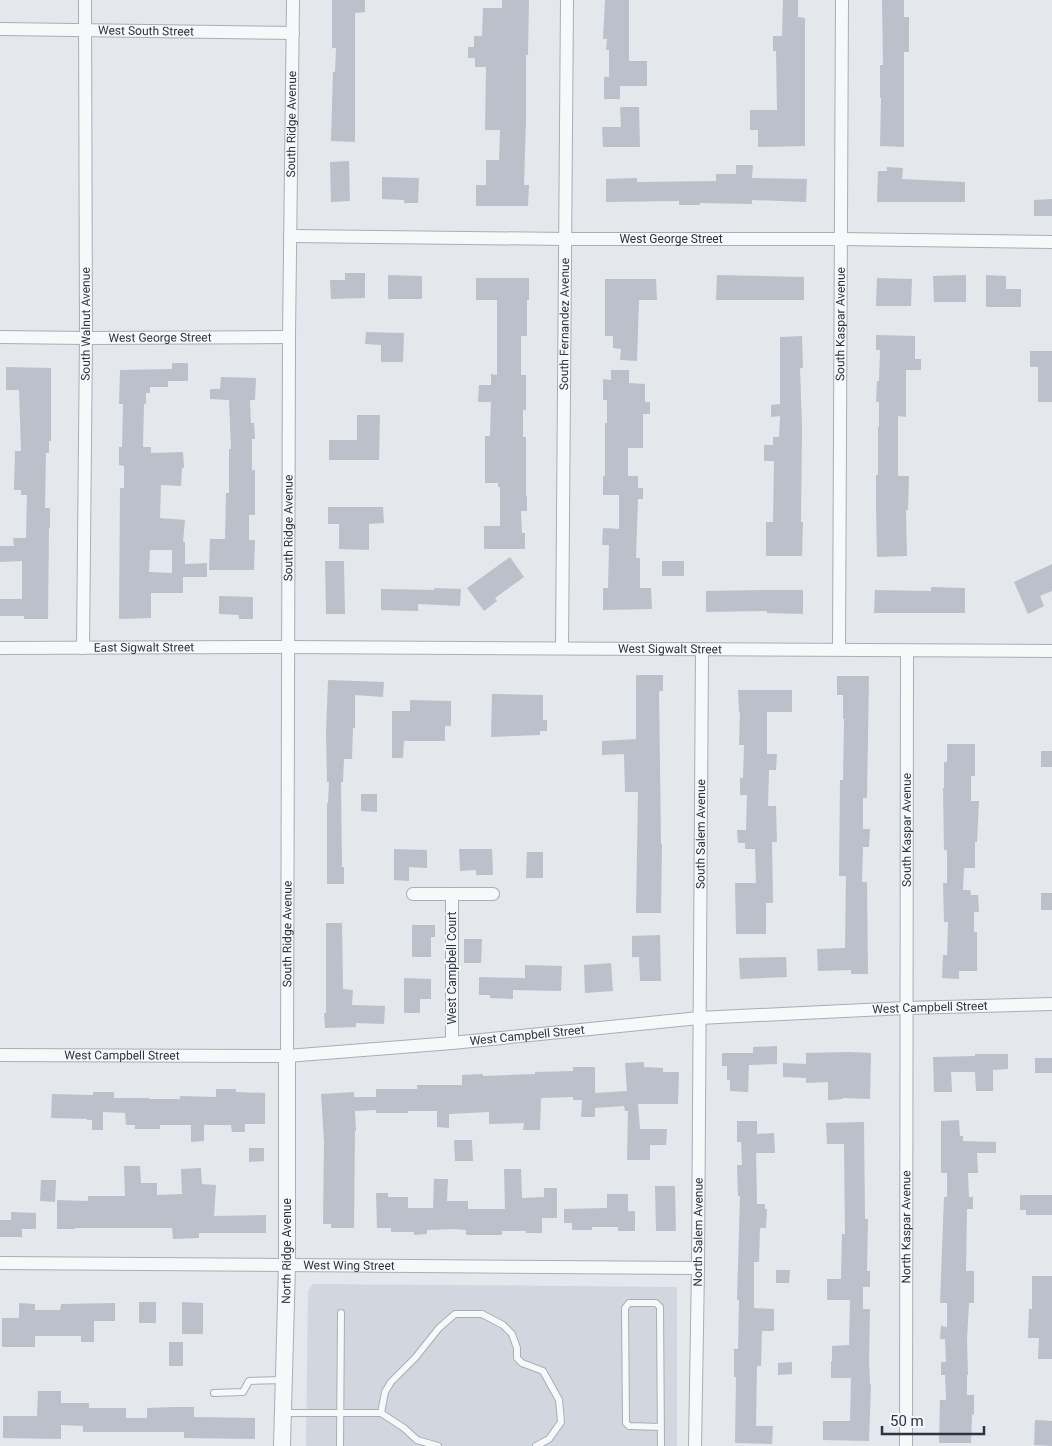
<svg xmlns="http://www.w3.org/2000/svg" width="1052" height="1446" viewBox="0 0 1052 1446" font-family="Roboto,sans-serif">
<rect width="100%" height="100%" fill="#e4e7ec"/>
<!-- built -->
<path fill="#d2d6de" d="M313 1284 677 1287V1446H306L308 1291Z"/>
<!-- building -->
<path fill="#bbc0ca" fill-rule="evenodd" d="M332 0H365V12L355 13V142L331 141 333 72H335L336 48H332Z
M502 0H529L528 55H526V121L524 185H529L528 206H476V185H486V160H499L500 130H485L486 67H475V58H468V47H474V36H482L483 8H502Z
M605 0H629V61H647V86H620V99H604V77H609V50H606L607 39H603Z
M783 0H798V17L805 18V146L758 147V130H750V110H777L776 51H773V36H782Z
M882 0H904V17H909V52H904V147L880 146 881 98H880V65H883Z
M620 107H639L640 147H603L602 127H621Z
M349 161 350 201 331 202 330 162Z
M736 165H753L752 178 807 179 806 202 752 200V204L700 203V205H679V201L606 202V179L637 178V182L716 181V174H736Z
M887 167 903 168 902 179 965 182V202H877L878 171H887Z
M382 177 419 178 418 203H404V200L382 199Z
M1052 199V216H1034V200Z
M345 273H365V298L331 299 330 280H345Z
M388 275 422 276V299H388Z
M717 275 804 277V300H716Z
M966 275V302H934L933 276Z
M986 275 1006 276V289H1021V307H986Z
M476 278H529V300H527V336H521V375H526V410H523V437H526V496H527V511H521L522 533H525V549H484V526H500V487H498V483H485V436H490L491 402H478L479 385H491V374L497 375V300H476Z
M877 278 912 279 911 306H876Z
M605 279H656L657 300H639L637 361 620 360 621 349 613 348V336H605Z
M366 332 404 333 403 362H381V345L365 344Z
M876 335 915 336V359H921V370H906V417L898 416V476H909L908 510H906L907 556 877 557 876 504V475H878V427H879V402H876L877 381H879L880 350H876Z
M802 336 803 368H800L802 426 801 522H803L802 556H766V522H773L774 461H764V445H773V437H779L780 416 771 417V405L780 404V337Z
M1030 351H1052V402H1038V367H1030Z
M172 363H188V381H168V387H150V393H146V404H144L143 447H151V453L183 452 184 468H182L181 486 161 485 160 518 185 520 183 542H185V564L207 563V577H183V593H151V618L119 619 120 488H124V466L119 465V447H122L123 404H119L120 370 172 369ZM150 550H172V573L149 572Z
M6 367 51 368V441H49V453H46L45 508H50V528H49L48 619H24V616H0V599H22V561L0 562V546H14L13 538H26L27 495H21V490H14L15 451H21L19 390H6Z
M611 370H629V383L645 384V402H650V414H643V448H628V476H638V488H643V499H638L636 558H640V588H651L652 609 603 610V588H608L609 545H602L603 528 619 529V495H603V476H605V423H607V400H603V379L611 380Z
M221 377 256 378 255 400H250L251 423H254L255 439H252V470H255V515H249V540H255L254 570H209L210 539H225L226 493H229V449H231L229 400 210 399V389H220Z
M357 415H380L379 460H329V440H357Z
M328 507H383L384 523 369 524V550L339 549V524H328Z
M510 557 524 577 495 598 497 601 484 611 467 588Z
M325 561H344L345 614H326Z
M662 561H684V576H662Z
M1052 564V591L1040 596 1044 606 1028 614 1014 582Z
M931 587 965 588V613H874L875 590 931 591Z
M434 588 461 589 460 606 418 604V611L381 610V589L434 590Z
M767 590H803V614L767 613V611L706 612V591Z
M219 596 253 597V619H239V615L219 614Z
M636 675H663V691H659L661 844H662L661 913H636L638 792H625L624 754 602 755V741L636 739Z
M837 676H869L867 798H863V829H870L869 847H863L862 882H867L868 974H851V970L818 971 817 949 845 948 846 876H839L840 780H843L844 719H843V695H837Z
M328 680 384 682 383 697 355 695V728H353L352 759H344L343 782H341L342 867H344V884H327V803H328L329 782H327L326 732Z
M738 690H792V712H767V754H777L776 770H769L768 806H776L777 842H772L773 903H766V934H736L735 883H756L755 849H745V843H738L737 830H746L747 795H740V778H743L744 745H739L740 712H739Z
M492 694 543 695V720H547V731H540V735L491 737Z
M410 700 451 701V726H445V741H404L403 758H392V711H410Z
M947 744H975V776H971V801H979L977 842H975V868H964L963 890H970L971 895H978L979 912H974V932H977V971H959V979L942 978 943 955H947L948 922H944L943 883H947V850H944L943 788H944V762H947Z
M1041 751H1052V767H1041Z
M361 794H377V812L361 811Z
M394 849 427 850V868L409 867V881L394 880Z
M459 849H492L493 875H476V870L460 871Z
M527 852H543V878H526Z
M1041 893H1052V910H1041Z
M326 923H342L343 989 353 990 352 1005 385 1006 384 1024 356 1023V1027L325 1028 324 1013H326Z
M412 925H435V937H431V957H412Z
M660 935 661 981H640L639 957H632V936Z
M464 939H482L481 963H464Z
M786 957 787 977 740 979 739 958Z
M611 963 613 991 585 993 584 965Z
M525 965 562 966 561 991 513 990V999L490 998V995H479V977L525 978Z
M404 978 431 979V999H420V1013H404Z
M777 1046V1064L749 1065 748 1092 730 1091V1080H727V1066H722V1053H753V1047Z
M849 1052 871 1053 870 1099 843 1098V1099L828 1100V1082L806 1083V1078L783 1077V1063L806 1064V1053Z
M975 1054H1008V1069L993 1070V1091H976L975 1072H951L952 1092H934L933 1057 975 1056Z
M1035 1058H1052V1073H1035Z
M644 1062V1067L663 1068V1072H679L678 1104H638L640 1129H667L666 1145H650V1160H627L628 1111H625L624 1106 595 1108V1117H581L582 1100H573V1097L541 1098 540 1130H523L524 1123 489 1124V1112L449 1114V1128L437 1127V1111H408V1113H376V1110L355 1111 356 1131H355L354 1228H331V1224H323L324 1142 321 1094 354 1092V1097H376V1089H417V1085H462V1075L483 1074V1076L535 1074V1072L573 1071V1067H595V1093L627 1091 625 1063Z
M216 1089H236V1092L265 1093V1124H245V1132H232L231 1125H204V1141L191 1142V1125H160V1129H135V1125H126L125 1113 103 1112V1130H92V1120H87V1119L51 1118 52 1094 93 1095V1092H114V1098H149V1099H180V1096L216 1097Z
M959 1120 960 1136H963V1141L996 1142V1153H977L978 1173H968L969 1197H973V1209H967L966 1271H974V1303H969L967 1340 968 1375H967V1395H974V1414L972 1415 971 1443H939L940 1400H946L945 1375H941V1362H946L945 1339H940L941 1326 947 1327V1303H940L944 1197H947V1173H941V1121Z
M737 1121H757V1134L774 1133 775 1153H756L757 1204H765V1209H767L766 1228H760L759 1262H754V1308L774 1309V1331H762L761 1366H757L756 1426H773L772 1444 735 1443 736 1377H734V1349H738L739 1300H737L740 1196H738L737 1165H742L741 1142H737Z
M864 1122 865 1219H868L867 1271H870V1287H863V1309H870L869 1360 870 1384H871L869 1441 823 1440V1421H850L851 1378H831V1361H832V1346L849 1345 850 1300H827V1279H841L842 1234H845L844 1144H827L826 1123Z
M454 1140H472L473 1161H455Z
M249 1148H264V1161L249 1162Z
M124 1166H140L141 1183H157V1195L182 1194 181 1169 201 1168 202 1184 216 1185 214 1216 266 1215V1233H199V1238L173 1239 172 1228H75V1229H57V1200L88 1201V1196H125Z
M504 1169H521L522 1198 544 1197V1188H557V1218H542V1233H526V1231H502V1235H466V1230L453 1229 427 1230V1234L414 1235V1232H391V1228H377L376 1193H388V1197H408V1208H433L434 1179H448L447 1201H468V1209H505Z
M41 1180H56L55 1202 40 1201Z
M655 1186H675L676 1231H656Z
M607 1194H628V1211H635V1231H618V1227H592V1230H572V1223H564V1209L607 1208Z
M1020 1195H1052V1215H1026V1210H1020Z
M11 1212 36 1213V1229H22V1237H0V1220H11Z
M776 1270H790L789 1283H776Z
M1032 1276H1052V1359H1038L1039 1338H1028L1029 1309H1032Z
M139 1302H156V1323H139Z
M182 1302 203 1303V1334H182Z
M19 1303 35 1304V1310H60L61 1304 115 1303V1321H94V1342H81V1336H35V1347H2V1318H19Z
M169 1342H183V1366H169Z
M792 1362V1374L778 1375V1363Z
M38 1391H61V1403H89V1408H126V1418H147V1408L174 1407H194V1417L255 1418V1439L184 1438V1432H83V1426L61 1425V1439L3 1438V1416H37Z
M1035 1420 1052 1421V1446L1034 1445Z"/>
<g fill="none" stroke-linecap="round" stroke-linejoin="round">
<defs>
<path id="service" d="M214 1393 243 1392 249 1381 283 1380
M284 1413H381L404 1428 417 1440 438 1446
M381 1413 385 1392 391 1382 415 1358 439 1328 455 1314H482L503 1325 512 1334 517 1348V1358L522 1363 543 1371 559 1400 561 1422 549 1439 536 1446
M661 1427 629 1426 626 1423 625 1308 629 1303H656L660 1307 661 1446
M340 1446 341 1313"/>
<g id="minor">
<path id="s1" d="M0 29 293 33"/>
<path id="s2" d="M290 236 566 239H840L1052 242"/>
<path id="s3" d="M0 337 86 338 289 337"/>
<path id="s4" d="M0 648 288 647 1052 651"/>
<path id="s5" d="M83 648 86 338 85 0"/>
<path id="s6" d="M562 648 567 0"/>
<path id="s7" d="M839 649 842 0"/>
<path d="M413 894H493"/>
<path d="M452 1043V894"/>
<path id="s8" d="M0 1055 287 1056 452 1043 699 1018 906 1008 1052 1004"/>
<path id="s9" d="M287 1056 289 337 293 0"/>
<path id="s10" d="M0 1263 698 1268"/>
<path id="s11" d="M695 1446 698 1268 702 650"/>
<path id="s12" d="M906 1446 907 651"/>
</g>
<g id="tertiary">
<path id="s13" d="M282 1446 287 1265V1056"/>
</g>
</defs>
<!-- service casing -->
<use href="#service" stroke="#a9aeb7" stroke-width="8"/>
<!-- minor casing -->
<use href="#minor" stroke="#a9aeb7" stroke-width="14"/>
<!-- tertiary casing -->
<use href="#tertiary" stroke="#a9aeb7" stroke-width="18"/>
<!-- service -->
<use href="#service" stroke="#f7f8fa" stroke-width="6"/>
<!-- minor -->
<use href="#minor" stroke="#f7f8fa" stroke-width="12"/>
<!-- tertiary -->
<use href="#tertiary" stroke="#f7f8fa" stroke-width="16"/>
</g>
<g text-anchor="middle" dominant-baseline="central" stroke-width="4" stroke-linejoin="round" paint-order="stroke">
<!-- street labels -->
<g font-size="12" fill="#2b3445" stroke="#f4f6f9">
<text stroke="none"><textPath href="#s1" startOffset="146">West South Street</textPath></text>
<text stroke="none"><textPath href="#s9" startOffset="932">South Ridge Avenue</textPath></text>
<text stroke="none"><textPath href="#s2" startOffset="381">West George Street</textPath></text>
<text stroke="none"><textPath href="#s5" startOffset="324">South Walnut Avenue</textPath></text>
<text stroke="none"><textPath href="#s6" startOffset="324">South Fernandez Avenue</textPath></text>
<text stroke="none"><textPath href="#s7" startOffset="325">South Kaspar Avenue</textPath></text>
<text stroke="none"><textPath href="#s3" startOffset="160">West George Street</textPath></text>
<text stroke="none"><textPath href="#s9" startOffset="528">South Ridge Avenue</textPath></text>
<text stroke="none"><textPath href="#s4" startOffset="144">East Sigwalt Street</textPath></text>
<text stroke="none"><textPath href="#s4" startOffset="670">West Sigwalt Street</textPath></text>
<text stroke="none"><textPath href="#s12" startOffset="616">South Kaspar Avenue</textPath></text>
<text stroke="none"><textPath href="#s11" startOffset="612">South Salem Avenue</textPath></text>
<text stroke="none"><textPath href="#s9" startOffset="122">South Ridge Avenue</textPath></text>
<text transform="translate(452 968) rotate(-90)">West Campbell Court</text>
<text stroke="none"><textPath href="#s8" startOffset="932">West Campbell Street</textPath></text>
<text stroke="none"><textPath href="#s8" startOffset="528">West Campbell Street</textPath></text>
<text stroke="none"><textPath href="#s8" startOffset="122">West Campbell Street</textPath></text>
<text stroke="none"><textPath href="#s12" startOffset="219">North Kaspar Avenue</textPath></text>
<text stroke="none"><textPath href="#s11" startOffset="214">North Salem Avenue</textPath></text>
<text stroke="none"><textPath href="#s13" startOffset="195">North Ridge Avenue</textPath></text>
<text stroke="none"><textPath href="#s10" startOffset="349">West Wing Street</textPath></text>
</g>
</g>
<!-- scale -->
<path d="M882 1426v8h102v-8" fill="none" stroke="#2b3445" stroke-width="2.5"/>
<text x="890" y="1426" font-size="15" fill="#2b3445" stroke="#f4f6f9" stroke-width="4" paint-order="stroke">50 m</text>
</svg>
